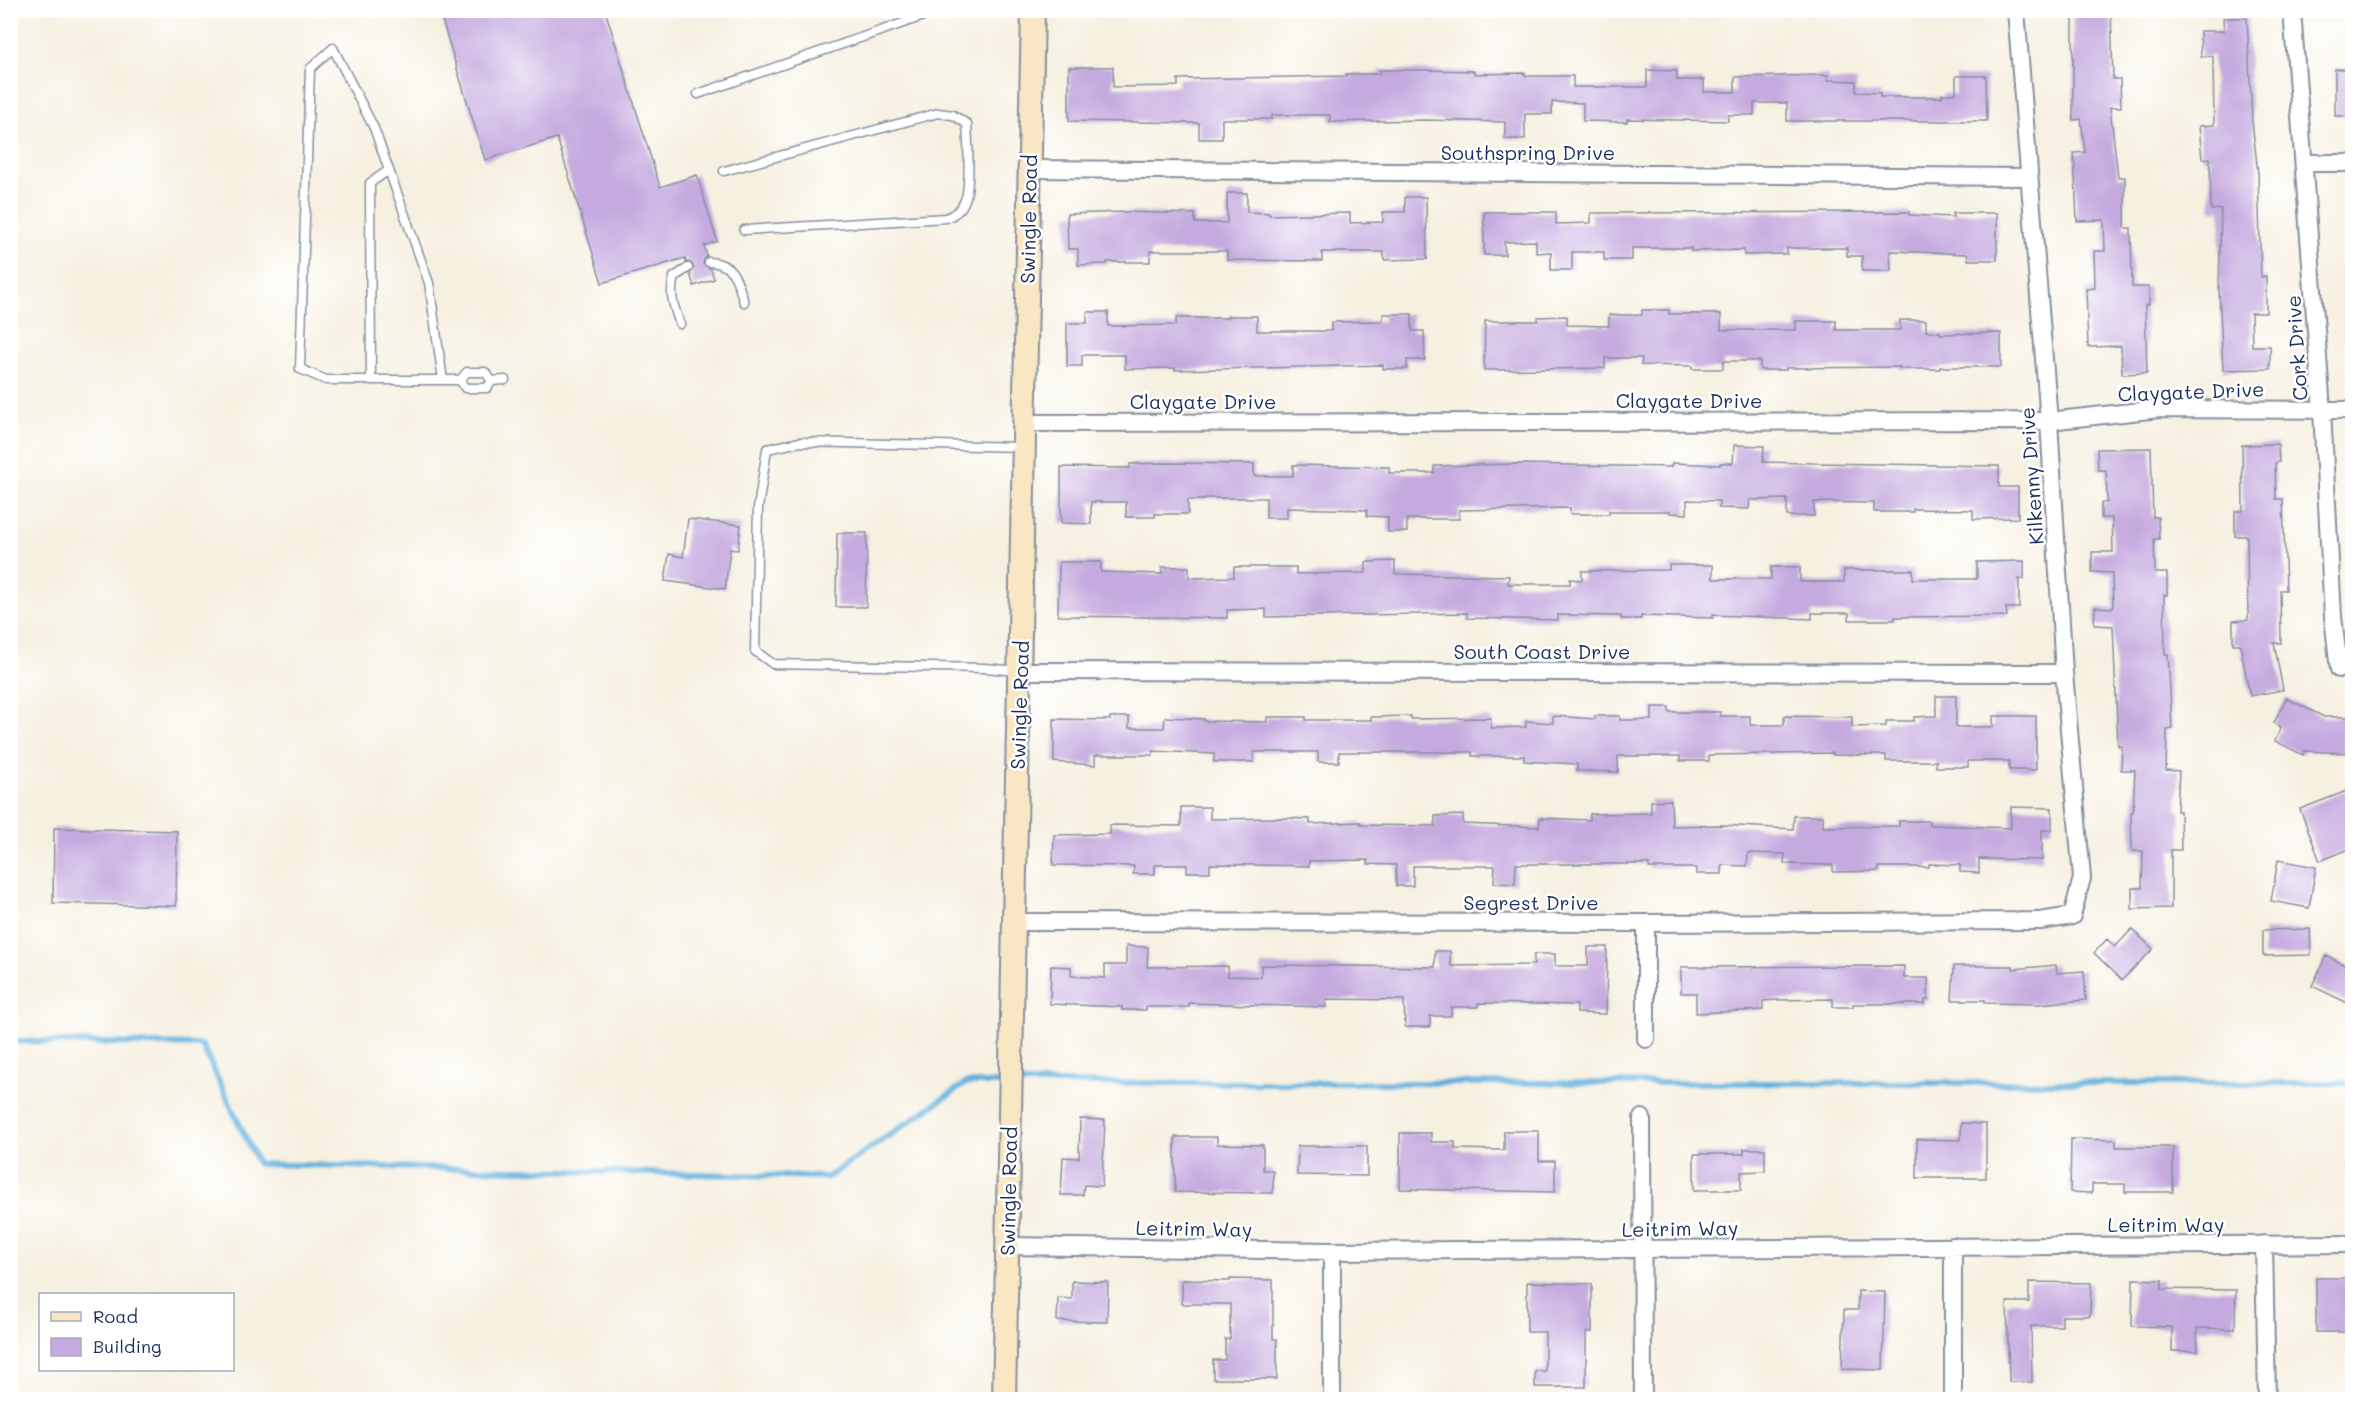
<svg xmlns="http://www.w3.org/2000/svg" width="2363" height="1410" viewBox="0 0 2363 1410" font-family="Mali,sans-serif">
<rect width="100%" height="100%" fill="#fff"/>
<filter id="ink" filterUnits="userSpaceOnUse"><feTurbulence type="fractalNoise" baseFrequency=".0167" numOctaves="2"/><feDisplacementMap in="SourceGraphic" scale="12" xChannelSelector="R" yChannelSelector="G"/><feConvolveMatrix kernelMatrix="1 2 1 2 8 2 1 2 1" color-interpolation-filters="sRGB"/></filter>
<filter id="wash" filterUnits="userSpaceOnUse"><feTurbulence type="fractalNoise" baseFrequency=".008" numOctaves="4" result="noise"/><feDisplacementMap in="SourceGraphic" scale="24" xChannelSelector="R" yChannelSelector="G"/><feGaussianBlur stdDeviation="1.35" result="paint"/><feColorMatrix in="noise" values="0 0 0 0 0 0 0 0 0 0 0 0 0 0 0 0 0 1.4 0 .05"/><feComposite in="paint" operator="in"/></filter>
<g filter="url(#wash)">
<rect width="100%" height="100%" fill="#f6f0e0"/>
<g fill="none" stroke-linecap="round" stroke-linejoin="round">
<!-- stream -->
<path stroke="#64b2de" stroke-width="6" d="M10 1041 202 1045 258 1164 828 1177 966 1083H2352"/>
</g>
<g id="blocks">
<!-- building -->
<path fill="#c5aadf" d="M439 10H605L660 187 697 175 717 241 704 246 707 256 704 259 703 264 711 269 714 279 694 286 690 274 694 267 691 263 686 262 685 258 602 283 557 138 485 160Z
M2073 10H2111L2113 79H2120L2121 107H2110L2118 177H2125V228H2131L2132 287H2149V305H2145L2147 373 2122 374 2121 346 2088 347 2086 289 2095 288 2094 251H2105L2104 220 2077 221 2074 153 2085 152 2081 119 2073 120Z
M2223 18H2247L2252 121 2258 173 2261 277 2266 276V313H2251L2252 346H2270V369L2223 370 2219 289 2221 209 2211 210 2210 158 2202 159 2199 126 2214 125 2213 56 2201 57 2200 31H2224Z
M1069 67H1113V87L1178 86V79L1346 76V74H1380L1379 70H1424L1474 71V74L1525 73V76H1573V87H1647V70L1677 71V80H1704V92H1735V77L1828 75V80L1856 81V92L1880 93V97H1942V94H1956V76H1986L1987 121H1787V103H1754V115H1728V121L1627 119V122L1583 121V103L1552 102V114H1525V139H1505V122L1424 120 1330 122V115H1272V119H1222V139H1199V123L1069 121Z
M2335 69H2352V116H2335Z
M1227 193H1247V212L1269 213V215L1350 213V223L1383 222V212H1405V197H1426L1427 259 1384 260V252H1322V261L1227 260V251H1150V262H1107V264L1078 265V249H1068L1067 214 1125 212 1195 214V223H1227Z
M1484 212H1556V224L1591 223V213L1909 212V215L1953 217V213H1997V260H1968V254L1890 251 1891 271H1862V256H1847V248H1787V254L1744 255V250L1691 251V248H1632V260H1604V252H1572V270H1551V252L1536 253V241L1504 242 1505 255H1484Z
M1642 310H1669V314H1721V330H1796V321H1836V330H1900V320H1926V331L1940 332V334L2001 333V367H1940V369H1900V367L1786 368V370H1760V361H1723V369H1692V366L1641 365 1642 358H1605V368L1484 370 1485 321H1538V317L1567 316V325L1609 326V315H1642Z
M1087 312H1108V326L1176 325V318H1228V316H1257V331H1331V322L1383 321V314H1412V331H1424L1425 360H1407V369H1383V365L1175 370V368L1125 369V355H1082V366H1067V323H1087Z
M2278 444 2279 462 2275 463 2276 499H2283L2286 590H2280L2281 643H2274L2283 690 2250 696 2240 644H2233V621L2248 620 2247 536H2235V511H2243L2242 445Z
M1734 445 1764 446 1763 462 1999 466V487H2018V518L1973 519V510L1913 509V512H1874V503L1814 502V516H1787V499L1750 500 1749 509 1719 508V501L1687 500V514L1670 513V511H1609V514H1570V508L1459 510V519H1407V532H1388V517L1367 516V510L1287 508V518H1266V498H1205V500H1188V514H1155V517H1126V502H1091V524L1061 523V467L1130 468V464L1163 463 1254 464V476H1293V465L1389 467V473H1434V466L1518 464 1671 467 1672 463 1720 465V463H1733Z
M2151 448 2153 517H2158L2159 539H2154L2155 573H2167V595H2164L2165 654H2168L2172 729 2167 730 2166 770 2179 771 2177 811H2180L2181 850H2171V908L2132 909V888H2142L2143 851H2132L2131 812H2133L2135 770H2121L2122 746H2118L2113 626 2094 625 2095 607 2113 608 2112 573 2092 572V552H2113L2112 518H2101V503L2107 502 2106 470H2098L2097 449Z
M688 519 741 525 738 550 730 549 725 589 665 581 669 554 683 557Z
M837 533H867L866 607H836Z
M1395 561V574L1509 576 1508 584H1570V579L1582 580V571L1669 570V565H1713V579H1771V567H1800V582H1844V570H1913V579H1977V562L2024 561V579H2019V608H2006L2007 616 1895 617V620H1849V613H1812V619L1713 615V618L1641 616V619H1621V616L1558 615V620L1467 618V613L1266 617V609L1227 610V618L1058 616 1059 562H1101V572L1162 574V567H1189V578L1234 577V567H1296V574L1366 573V562Z
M1936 696H1956V727H1993V716H2036V770H2009V761H1968V767H1936V761H1886V755H1833V753L1709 755V761H1680V756H1618V772L1577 771V764L1524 761V756H1472V752H1339V762H1318V752H1254V762H1214V754L1153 751V755H1095V765L1054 762V719L1110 720V717H1129V728H1164L1165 717 1204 719V721L1267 722V717H1306V720H1371V717L1411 716V719L1491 718V728L1526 727V721L1553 723V716L1595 719V716H1620V720H1652V707H1669V712H1720V716H1750V725H1784V716L1852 717V727L1886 726V721H1914V717L1936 716Z
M2286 698 2324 717H2352V753L2304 751 2303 755 2275 741 2281 727 2274 723Z
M2352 789V815L2348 817 2352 829V848L2320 861 2300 809Z
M1671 800 1672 826 1722 825 1793 829 1794 816H1823V827L1899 826V821H1929V825L2011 828V807L2052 808V830H2042V860L1979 859V873L1960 872V865L1929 864V867H1879V871L1833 872V865L1784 864 1785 854 1748 853 1747 866 1722 865V874H1696V868H1649V864H1516L1515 884 1494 883 1495 866H1413V886H1396V865L1368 864V860L1309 861V866L1210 864V872H1187V865H1155V874H1133L1134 866 1053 865 1054 835 1110 834V825L1181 826V807H1210V819L1282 818 1310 819V824L1361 822V825L1435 826V816L1463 815V824L1539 827 1540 818 1590 820V814L1651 813V801Z
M54 828 177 831 176 906 53 903Z
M2278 860 2316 867 2309 908 2271 901Z
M2132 929 2153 949 2122 980 2094 953 2107 939 2115 947Z
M2310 929 2311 955 2263 956V930Z
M1126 946 1148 947 1147 967 1228 966V976L1261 977V965L1435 967V951H1450L1451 966 1534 965V954H1555V966H1588V947H1607L1606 1014 1577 1013V1005L1478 1003V1007H1451V1016H1430V1027H1405L1404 1000 1326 999V1007L1189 1003V1007H1146V1010H1122V1007L1050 1004 1051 966 1071 967V976L1105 978V965H1126Z
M2326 956 2352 968V1005L2312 986Z
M2056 965 2057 973 2084 971 2086 1000 2038 1004 1985 1003V1000H1952L1954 966H2013V969Z
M1904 966V978H1928V1000H1925V1004H1853V1007H1833V999L1776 1000 1763 1001V1010L1696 1013V993H1681V967Z
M1080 1119 1105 1120 1102 1186 1084 1185 1083 1195H1061L1063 1157 1079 1158Z
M1961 1123 1986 1124V1178H1917V1139L1961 1140Z
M1504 1131H1539V1161H1555V1192L1400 1189V1133H1431V1142H1455V1149L1504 1150Z
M1175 1137H1217V1144L1263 1145V1170H1273V1193L1175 1192Z
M2071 1139 2116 1140V1147H2173V1192H2125V1184H2092V1193L2070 1192Z
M1298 1146H1367V1176L1297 1175Z
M1744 1149H1765V1171L1741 1172V1190H1694V1154H1744Z
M2316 1278H2352V1332H2316Z
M1230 1279 1273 1280V1339H1277V1379H1213V1360H1225V1339H1230V1304H1182V1280L1230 1281Z
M2133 1279 2162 1280V1289L2236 1290 2235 1329 2197 1328 2198 1351H2172V1327L2132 1326Z
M1072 1281 1108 1282 1107 1322 1057 1321 1058 1298 1072 1299Z
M1527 1282 1592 1284V1332H1586V1387H1535V1371H1545V1332H1527Z
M2029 1282 2091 1283 2090 1316H2062V1326H2031L2032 1382H2009L2007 1302H2029Z
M1858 1291 1885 1292 1883 1370 1842 1369 1844 1310H1858Z"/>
</g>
</g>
<g filter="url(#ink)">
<use href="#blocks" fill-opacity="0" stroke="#88909f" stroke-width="1.5"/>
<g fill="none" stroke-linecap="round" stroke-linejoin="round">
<defs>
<path id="lane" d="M698 94 941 10
M724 171 938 113 953 115 967 124C968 140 971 190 964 202 961 210 954 215 946 218L744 230
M709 262C735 263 737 281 744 302
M680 324C674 307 669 295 674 277L688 268
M371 380 370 183 389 170
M443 380 429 283 374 128 333 48 310 69 300 369 326 380H460L467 372H485L492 381
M460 380 465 388H487L492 381
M492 381 505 380
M1019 671 984 668 773 664 755 651 758 508 767 449 800 442 1023 447"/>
<path id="street" d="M2292 10 2322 410 2333 617 2339 669 2352 667
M2304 163H2352
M1028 169 2028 177
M1024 423 2049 421 2159 409 2352 410
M1020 671 2064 673
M1013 922 1646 923 2040 921 2072 916 2082 878 2064 673 2049 421 2016 10
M1646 1039V923
M1642 1118 1643 1400
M2264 1244 2267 1400
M1007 1246 1332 1251 2352 1244
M1953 1246V1400
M1332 1251V1400"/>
<path id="secondary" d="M1004 1400 1033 10"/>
</defs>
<!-- lane casing -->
<use href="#lane" stroke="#88909f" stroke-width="11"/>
<!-- street casing -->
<use href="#street" stroke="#88909f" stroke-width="20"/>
<!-- secondary casing -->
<use href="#secondary" stroke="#88909f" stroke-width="26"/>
<!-- lane -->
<use href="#lane" stroke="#fff" stroke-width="8"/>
<!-- street -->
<use href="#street" stroke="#fff" stroke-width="16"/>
<!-- secondary -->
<use href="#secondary" stroke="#f9e7c3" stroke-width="22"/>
</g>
</g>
<g text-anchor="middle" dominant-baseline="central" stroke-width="5" stroke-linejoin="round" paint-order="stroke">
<!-- street labels -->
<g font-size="20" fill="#1b2f5e" stroke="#fff">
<text x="1528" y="152">Southspring Drive</text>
<text transform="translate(1028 219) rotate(-89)">Swingle Road</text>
<text transform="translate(2296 348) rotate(-94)">Cork Drive</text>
<text transform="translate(2191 391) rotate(-2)">Claygate Drive</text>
<text x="1689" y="400">Claygate Drive</text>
<text x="1203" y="401">Claygate Drive</text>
<text transform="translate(2031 476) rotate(-94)">Kilkenny Drive</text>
<text x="1542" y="651">South Coast Drive</text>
<text transform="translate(1019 705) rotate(-88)">Swingle Road</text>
<text x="1531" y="902">Segrest Drive</text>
<text transform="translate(1008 1191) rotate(-89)">Swingle Road</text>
<text x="2166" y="1224">Leitrim Way</text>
<text transform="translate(1194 1228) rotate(1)">Leitrim Way</text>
<text transform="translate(1680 1228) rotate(-1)">Leitrim Way</text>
</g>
</g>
<!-- margin -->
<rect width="2363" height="1410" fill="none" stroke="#fff" stroke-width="36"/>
<!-- legend -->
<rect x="39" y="1293" width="195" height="78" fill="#ffffff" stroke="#a4acbf" stroke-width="1.5"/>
<rect x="51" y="1312" width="30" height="9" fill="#f9e7c3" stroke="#a4acbf" stroke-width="1.5"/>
<text x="93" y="1323" font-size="18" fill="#1b2f5e">Road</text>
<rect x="51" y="1338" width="30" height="18" fill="#c5aadf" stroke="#a4acbf" stroke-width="1.5"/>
<text x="93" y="1353" font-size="18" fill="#1b2f5e">Building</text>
</svg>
